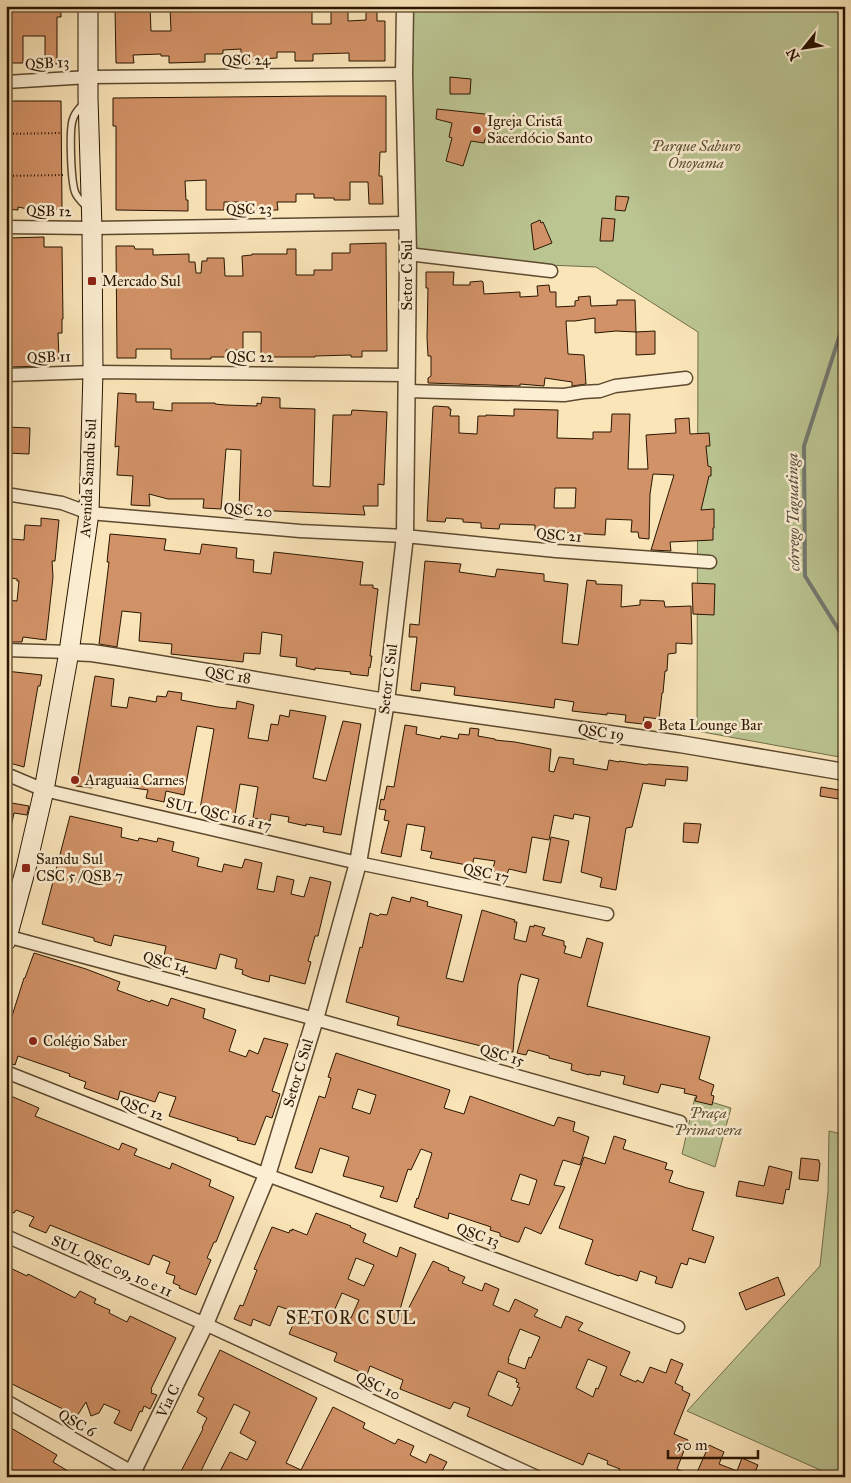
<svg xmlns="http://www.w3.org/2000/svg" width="851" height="1483" viewBox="0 0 851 1483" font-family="'IM FELL Great Primer',serif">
<rect width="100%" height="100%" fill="#fae5b9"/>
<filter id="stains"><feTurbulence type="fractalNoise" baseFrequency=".004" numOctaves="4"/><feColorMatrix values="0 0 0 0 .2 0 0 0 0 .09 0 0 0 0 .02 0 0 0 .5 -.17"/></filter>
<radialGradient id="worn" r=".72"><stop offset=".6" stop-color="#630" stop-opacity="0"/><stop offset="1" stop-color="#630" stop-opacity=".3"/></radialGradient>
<!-- green -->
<path fill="#bbc592" stroke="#726d4a" d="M403 6H845V758L697 731 698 332 596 267 399 259Z
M695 1097 731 1108 715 1167 682 1154Z
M829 1131 845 1135V1477H836L687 1411 820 1266 828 1192Z"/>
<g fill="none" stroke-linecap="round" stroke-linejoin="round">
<!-- stream -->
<path stroke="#737971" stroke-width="4" d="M845 319 804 446 805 576 845 640"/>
</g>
<!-- building -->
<path fill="#d29267" stroke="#291501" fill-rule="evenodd" d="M25 6H61V17H57V64H45V36H23V63H6V9H25Z
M132 6H150L151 31H171L170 6H312V24H331V6H348V21L366 20V6H377V21H385V61H349V53L313 54V61H295V52H277V58L259 59V62H241V49L223 50V54H205V62L169 63V56H161V54L133 55 134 63H116L115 7Z
M450 77 471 79 470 94H450Z
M331 96H386V152H380L379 176H382L383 204H369L368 182H350V200H334V198H314V194H296V202H277L278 210H247L248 202H224V210H206V180L185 181 186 200H188V211L116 210V126H113V98Z
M6 101H61L62 209H28L18 207V210L6 209Z
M437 109 494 115 498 137 485 139 484 143 471 141 463 166 446 161 452 138 449 137 452 123 436 119Z
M616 196 629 197 625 211 615 210Z
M602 218 615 219 613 241H600Z
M540 220 541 223 543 222 552 243 534 250 531 224Z
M44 237V247H62L63 319H62V333H58L59 359H44L45 366 9 367V303H6V288L11 287 10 256H8V238Z
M386 243 387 351H362V357H351V355L315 356V357H261V332H243V350H226V357H211V359H171V349H136V358H117L116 246H134L135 249H153V255L189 254V262H195L196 273H201L202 261H207V258H224L225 276H243L242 256 252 255V254H287V249H296V275H314V270H332V253H350V244Z
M426 272H454L453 285H470V282L482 281 483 282 484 294 520 292V297L538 296 537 286 549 285 550 292H556V307L575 306V301L579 300 578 297 590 296 591 306 617 305V300H635L636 332 616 331 595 333V318L575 321H566L568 354 584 355 586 384 572 386V382L545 378 544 386 520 384V386L428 383V378L431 376V356H428L427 338 428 288H426Z
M655 331V354L636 355V332Z
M118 393 136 394V402H154L153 409 172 411V403H215V404L226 405 257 406V403L261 404 262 397 280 398V408L315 409 313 486 330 487 333 415H351L352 410 387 412 384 485 378 484V506H363L365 515 275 511 239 508 241 450 226 449 221 509 203 508 204 499H168L149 494 150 506 131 505 133 476 117 475 119 446 115 447Z
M435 406 449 407V409H451L450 416H459V433L477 434 478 416H486V415L514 416V409L558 410 557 438 593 439V432H611L612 414H630L628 469H648L646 435 676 433 675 419 689 418 690 434 709 433 710 446H706L708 466 711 467V476H709L701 510 714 509V528H713V540L670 542 671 551 651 550 674 475 653 474 650 494 649 539 639 538 638 532H631L632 520 606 519 605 535 535 531V525L500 524 499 529 481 528V523L463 522V519L446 518 445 522 427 521 433 407ZM555 488H576L575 508H554Z
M6 427 30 428 29 454 6 453Z
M41 518 59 520 55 561H52L53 577 46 640 23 637 22 642H6V600L17 601 19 581H17V579L6 577V556L9 557 12 539 24 540 25 525 41 526Z
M110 534 166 539 164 550 200 554 202 544 237 548 236 558 254 560 253 572 271 574 274 552 363 562 360 585H373V588L378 589 370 656H372L370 668 369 667 368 676 350 674 351 672 315 668V670L296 666 297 658 280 656 282 635 262 632 260 654 244 653 243 662 171 654 172 644 139 641 141 613 122 611 117 647 99 644 109 562H107Z
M425 561 461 564 459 572 495 577 497 569 544 574V581L568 584 562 643 578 645 587 580 596 581V584L622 585 621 607 640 605V600L664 601 665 607 691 606 692 644 676 643V653L668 654 667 671H665L663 693H662L659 719 644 717 643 724 625 722 626 715 607 713V715L572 711 574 702 555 699 554 708 518 703 454 695 455 687 421 683 420 691 411 690 417 637H409L410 624 419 625Z
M692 583 715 584 714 615 693 614Z
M6 671 42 675 40 686H38L24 767 6 762Z
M95 676 114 679 111 706 127 708 129 697 156 702 157 696 166 697 168 691 182 693 181 700 218 707 236 709 237 701 254 705 248 738 268 741 271 724 278 725 280 715 289 717 290 710 326 716 313 778 326 781 343 721 361 724 341 835 323 832 324 827 306 824V826L288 822 289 817 271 814 270 821 253 818 258 787 240 784 235 815 200 809 214 729 197 726 184 795 166 791 164 802 146 798 148 790 113 785V783L93 780 92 788 76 786Z
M405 725 417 727 416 734 440 739 441 736 458 739 459 734 469 735 470 728 479 729 478 736 495 739V740L515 742 551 749 549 771 554 772 559 757 574 759 573 764 607 770 609 760 619 762V761L647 765 648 764 688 767 687 781 666 779 665 786 643 783 632 827 626 828 616 890 600 887 602 878 581 872 590 817 574 814 573 819 554 815 549 840 532 837 526 873 509 869 507 874 492 871 495 861 474 858 472 866 430 858 432 852 421 850 425 827 407 824 401 857 381 853 389 821 384 820 386 810 379 809 381 799 384 800 387 786 394 787Z
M821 787 845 791V800L820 796Z
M6 802 29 806 27 815 14 813 10 832 6 831Z
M70 816 122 828 121 837 138 841 139 838 157 842 158 838 174 842 172 851 199 858 197 866 222 872 224 864 242 868 245 859 262 863 257 889 274 892 277 876 294 880 291 894 304 897 310 877 331 882 318 936H315L308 961 311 962 305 984 270 975 269 982 252 978 242 974 243 970 235 968 237 959 220 954 216 969 164 956 166 946 114 935 111 946 94 941V938L42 924Z
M684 823 701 824 698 843 683 842Z
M551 837 569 841 561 883 543 880Z
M392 897 410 902 411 897 428 902 427 906 462 915 446 978 463 982 482 910 515 920 514 922H517L514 939 526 942 530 926 534 927V925L545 928 542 935 564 941V946H566L564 953 581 958 587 938 603 943 587 1006 710 1037 699 1079 714 1085 711 1095 714 1096 712 1105 695 1101 697 1096 684 1093 685 1089 661 1084 658 1093 623 1084 625 1076 601 1071 600 1076 589 1074V1075L571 1070 572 1064 549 1058V1056L528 1050 526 1055 517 1053 539 979 521 974 518 984 513 1052H509V1053L397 1025 399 1017 346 1002 360 947 362 948 370 913 378 916 380 914 387 915Z
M34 953 86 969 120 982 117 990 150 1002 151 1000 168 1006 171 998 205 1009 203 1018 236 1030 229 1051 246 1057 249 1050 258 1054 264 1038 288 1044 272 1091 280 1094 272 1118 266 1116 255 1145 237 1140 238 1138 169 1116 176 1097 159 1092 155 1102 120 1091 118 1100 84 1088 86 1082 69 1076 70 1074 18 1056 15 1065 6 1062V1035L24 978H25Z
M336 1053 450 1090 444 1108 464 1114 470 1096 554 1126 558 1117 575 1122 573 1131 589 1137 580 1165 563 1160 554 1185 565 1187 541 1234 525 1227 519 1242H517L500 1236V1233L490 1230 491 1227 449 1213 448 1219 414 1207 417 1198 418 1199 432 1153 421 1149 411 1170 408 1169 397 1202 380 1197 384 1187 343 1176 349 1157 320 1148 312 1173 295 1168 319 1096 325 1098 331 1078 328 1077ZM358 1089 376 1095 370 1114 352 1108ZM520 1174 537 1180 529 1205 511 1200Z
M6 1094 39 1108 35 1116 119 1150 122 1143 137 1149 134 1155 170 1169 172 1163 211 1180 209 1186 234 1197 216 1242H214L207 1258 211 1260 196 1295 179 1288 180 1286 173 1283 175 1276 166 1273 170 1262 153 1255 149 1265 50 1225 46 1233 29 1226 34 1217 16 1210 14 1213 6 1210Z
M614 1136 626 1140 623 1149 667 1163 665 1169 673 1171 669 1182 687 1188 704 1192 692 1230 714 1237 705 1263 689 1258 687 1265 681 1263 672 1288 655 1283 657 1277 640 1271 637 1281 620 1275 619 1276 585 1264 593 1240 559 1228 584 1157 605 1164Z
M801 1158 819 1160V1163H820L818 1181 799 1179Z
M769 1166 792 1172 789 1190 786 1189 783 1204 736 1196 739 1181 764 1186Z
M316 1213 351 1226 350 1227 366 1234 363 1242 397 1257 400 1247 416 1254 399 1313 405 1315 433 1261 449 1268 448 1270 465 1277 462 1283 482 1291 485 1283 499 1289 493 1305 509 1312 515 1299 538 1310 534 1316 561 1328 566 1316 583 1323 578 1330 630 1352 620 1375 636 1382 637 1380 643 1383 650 1367 666 1373 671 1359 683 1364 675 1383 683 1387 682 1390 690 1394 674 1434 688 1440 677 1469 695 1477 709 1445 724 1452 719 1464 737 1471 742 1458 758 1465 753 1477H617L620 1469 607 1464 608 1461 588 1453 583 1465 467 1416 470 1408 454 1402 450 1409 400 1389 403 1380 370 1366 367 1375 334 1361 337 1353 289 1334 298 1313 278 1306 270 1326 253 1319 251 1326 234 1319 240 1305 243 1306 257 1270 254 1269 272 1227 289 1233 290 1230 292 1231V1229L307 1235ZM356 1258 374 1265 364 1286 348 1279ZM342 1293 359 1300 351 1318 334 1311ZM520 1329 540 1337 531 1358 529 1357 525 1369 508 1363 509 1359H508ZM588 1359 607 1367 598 1389 596 1388 593 1397 576 1388ZM498 1371 517 1379 516 1382 519 1383 517 1387 520 1388 512 1406 488 1395Z
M6 1266 27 1276 28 1274 44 1282 75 1298 80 1291 96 1299 94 1303 110 1310 109 1313 127 1322 130 1316 176 1338 151 1389 152 1390 151 1393 157 1395 150 1409 144 1406 142 1412 140 1411 131 1431 114 1423 120 1411 104 1404 99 1413 91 1416 86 1402 77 1416 6 1381Z
M778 1277 785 1295 746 1310 739 1293Z
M220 1350 317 1398 286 1463 301 1470 333 1407 365 1423 363 1428 395 1444 398 1439 414 1446 410 1455 426 1463 430 1454 447 1462 439 1477H217L230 1452 247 1460 256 1442 240 1433 250 1412 234 1404 198 1477H178L203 1429 202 1428 207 1418 197 1412 204 1398 198 1395Z
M11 1428 57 1455 53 1462 78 1477H6V1436Z"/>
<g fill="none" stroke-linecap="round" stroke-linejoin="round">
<defs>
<path id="service" d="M84 103C80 108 75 112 73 119 69 129 71 181 75 192 77 198 82 202 87 207"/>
<path id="minor" d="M6 82 89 77 404 74
M6 227 92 228 407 223
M408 254 551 271
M6 375 93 372 407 375
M406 391 564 395 583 392 600 391 615 386 686 378
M6 494 62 503 89 513 300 531 405 536 556 551 710 562
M6 650 69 652
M6 774 44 790 358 863 607 914
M6 936 315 1019 680 1122
M6 1072 267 1175 678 1327
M6 1236 205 1324 537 1477
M6 1401 141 1477"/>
<path id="tertiary" d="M69 652 92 653 118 657 386 702 680 744 845 772
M130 1477 205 1324 267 1175 315 1019 358 863 386 702 405 536 408 254 404 74 405 6"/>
<path id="secondary" d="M6 941 26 868 44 790 69 652 89 513 93 372 92 228 88 98V6"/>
</defs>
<!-- service casing -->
<use href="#service" stroke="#5d492f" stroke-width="9"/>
<!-- minor casing -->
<use href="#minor" stroke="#5d492f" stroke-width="15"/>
<!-- tertiary casing -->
<use href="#tertiary" stroke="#5d492f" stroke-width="19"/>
<!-- secondary casing -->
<use href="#secondary" stroke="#291501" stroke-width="21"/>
<!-- path -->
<path stroke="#291501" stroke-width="2" stroke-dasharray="1 2.5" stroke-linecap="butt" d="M6 134 61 133
M6 176 63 175"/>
<!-- service -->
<use href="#service" stroke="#fceed2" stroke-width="6"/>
<!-- minor -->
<use href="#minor" stroke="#fceed2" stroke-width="12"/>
<!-- tertiary -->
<use href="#tertiary" stroke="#fceed2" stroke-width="16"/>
<!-- secondary -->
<use href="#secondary" stroke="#fceed2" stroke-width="19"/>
</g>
<!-- markers -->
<g fill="#8f2418" stroke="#fceed2" stroke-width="2">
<circle cx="477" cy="130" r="5"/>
<rect x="87" y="276" width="10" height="10" rx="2.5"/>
<circle cx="648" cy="725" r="5"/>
<circle cx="75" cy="780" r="5"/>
<rect x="21" y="863" width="10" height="10" rx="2.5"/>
<circle cx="33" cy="1041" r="5"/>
</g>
<g text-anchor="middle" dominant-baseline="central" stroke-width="5" stroke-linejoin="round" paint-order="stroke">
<!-- street labels -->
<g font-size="15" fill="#291501" stroke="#fceed2">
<text transform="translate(246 60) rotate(-1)">QSC 24</text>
<text transform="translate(47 63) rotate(-3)">QSB 13</text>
<text transform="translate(249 209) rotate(-1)">QSC 23</text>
<text transform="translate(49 211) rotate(1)">QSB 12</text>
<text transform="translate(407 275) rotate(-90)">Setor C Sul</text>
<text transform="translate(49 357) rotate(-2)">QSB 11</text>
<text x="250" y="357">QSC 22</text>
<text transform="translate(88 478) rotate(-87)">Avenida Samdu Sul</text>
<text transform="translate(248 510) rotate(5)">QSC 20</text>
<text transform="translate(559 535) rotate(5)">QSC 21</text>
<text transform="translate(228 675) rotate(9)">QSC 18</text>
<text transform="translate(388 679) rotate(-83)">Setor C Sul</text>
<text transform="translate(601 732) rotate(8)">QSC 19</text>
<text transform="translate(219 814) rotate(13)">SUL QSC 16 a 17</text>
<text transform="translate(486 873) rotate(12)">QSC 17</text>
<text transform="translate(166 962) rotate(15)">QSC 14</text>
<text transform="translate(502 1055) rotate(16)">QSC 15</text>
<text transform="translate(298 1073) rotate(-73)">Setor C Sul</text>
<text transform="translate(142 1108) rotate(21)">QSC 12</text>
<text transform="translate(478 1235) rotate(20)">QSC 13</text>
<text transform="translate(112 1266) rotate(24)">SUL QSC 09, 10 e 11</text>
<text transform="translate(378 1386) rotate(25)">QSC 10</text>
<text transform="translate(168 1401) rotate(-64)">Via C</text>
<text transform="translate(77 1423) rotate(29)">QSC 6</text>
</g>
<!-- poi labels -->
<g font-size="15" fill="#291501" stroke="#fceed2" text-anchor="start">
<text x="487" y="121">Igreja Cristã<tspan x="487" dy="17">Sacerdócio Santo</tspan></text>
<text x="102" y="281">Mercado Sul</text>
<text x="658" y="725">Beta Lounge Bar</text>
<text x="85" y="780">Araguaia Carnes</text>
<text x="36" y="859">Samdu Sul<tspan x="36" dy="17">CSC 5 /QSB 7</tspan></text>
<text x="43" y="1041">Colégio Saber</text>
</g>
<!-- park labels -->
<g font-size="15" font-style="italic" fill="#5c5334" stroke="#fceed2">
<text x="696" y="146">Parque Saburo<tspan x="696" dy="17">Onoyama</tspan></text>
<text x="708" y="1113">Praça<tspan x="708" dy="17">Primavera</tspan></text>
</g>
<!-- water labels -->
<g font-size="16" font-style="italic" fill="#544f42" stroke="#fceed2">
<text transform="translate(793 512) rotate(-91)">córrego Taguatinga</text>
</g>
<!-- quarter labels -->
<g font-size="18" letter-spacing="1" fill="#291501" stroke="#fceed2">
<text x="351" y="1318">SETOR C SUL</text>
</g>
</g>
<!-- margin -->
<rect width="851" height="1483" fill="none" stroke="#fae5b9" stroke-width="25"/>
<rect x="8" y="8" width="836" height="1468" fill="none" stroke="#291501" stroke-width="2.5"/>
<rect x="12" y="12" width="826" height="1458" fill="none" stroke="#291501"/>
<!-- north arrow -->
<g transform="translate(804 48) rotate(240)" stroke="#fceed2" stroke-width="4" paint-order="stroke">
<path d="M0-4L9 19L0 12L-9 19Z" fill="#291501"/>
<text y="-8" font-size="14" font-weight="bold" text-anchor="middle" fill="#291501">N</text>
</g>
<!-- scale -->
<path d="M668 1450v8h90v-8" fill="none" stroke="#291501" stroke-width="2.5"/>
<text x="676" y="1450" font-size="15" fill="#291501" stroke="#fceed2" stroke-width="4" paint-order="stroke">50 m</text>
<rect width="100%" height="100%" filter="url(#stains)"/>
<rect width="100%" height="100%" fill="url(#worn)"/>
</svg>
